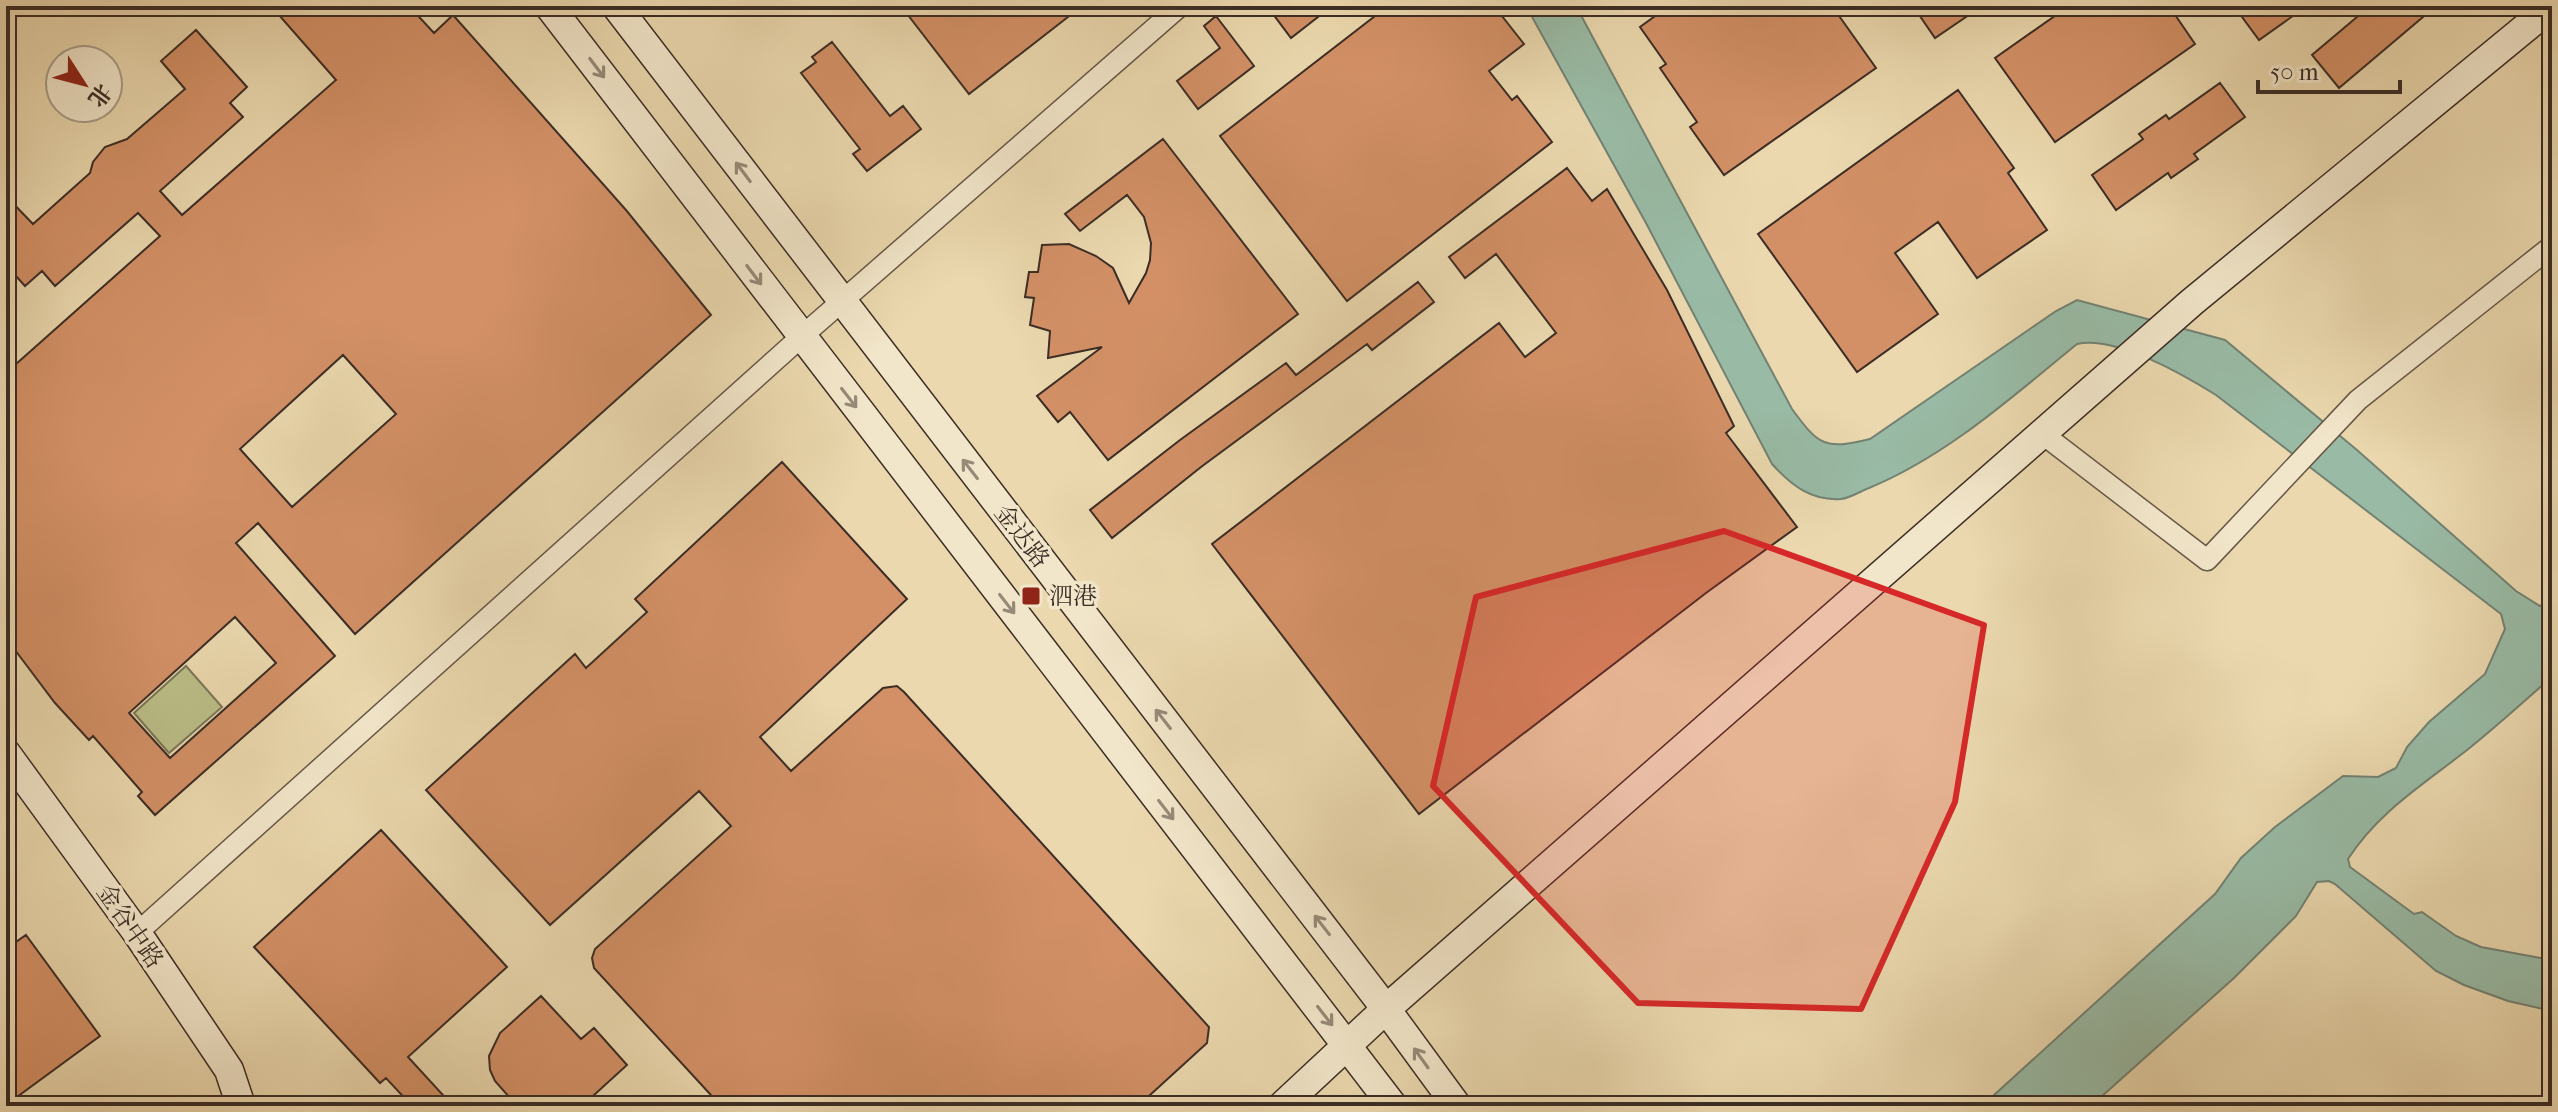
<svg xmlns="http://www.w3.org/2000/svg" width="2558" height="1112" viewBox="0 0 2558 1112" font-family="'IM FELL French Canon','Noto Serif SC',serif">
<rect width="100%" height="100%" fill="#ebd8ae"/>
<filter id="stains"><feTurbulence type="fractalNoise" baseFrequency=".0025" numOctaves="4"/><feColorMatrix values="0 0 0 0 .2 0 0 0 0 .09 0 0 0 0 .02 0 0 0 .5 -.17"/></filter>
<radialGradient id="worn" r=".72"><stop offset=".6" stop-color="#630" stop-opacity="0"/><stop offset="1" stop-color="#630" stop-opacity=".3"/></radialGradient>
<!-- green -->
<path fill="#bbbe88" stroke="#7b7657" stroke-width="2" d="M186 666 222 707 169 753 134 713Z"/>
<!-- water -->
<path fill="#99bba6" stroke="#738273" stroke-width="2" d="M1526 6H1576L1792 409C1819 446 1825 450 1870 439L2056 311 2077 300 2225 340 2357 450 2516 591 2540 606 2552 600V677C2524 701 2496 727 2467 750 2424 784 2378 812 2348 859L2350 867 2414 914 2422 912 2456 936 2481 947 2552 960V1011L2508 1001 2464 985 2436 971 2335 884 2329 881 2317 882 2296 916 2234 978 2091 1106H1982L2215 894 2241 858 2275 827 2343 776 2378 777 2396 768 2407 747 2429 722 2485 674 2505 629 2501 614 2216 395C2184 375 2115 335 2077 344 2013 396 1947 456 1869 488 1861 491 1850 498 1841 499 1811 501 1791 485 1772 464L1646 223Z"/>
<!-- building -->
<path fill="#d39066" stroke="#3b2d26" stroke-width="2" fill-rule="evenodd" d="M271 6H409L434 33 453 15 626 210 711 315 355 634 258 523 236 543 335 656 155 815 138 796 142 792 93 736 89 740 55 703 6 638V373L160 236 138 213 55 286 42 271 25 286 6 265V196L33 224 90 173 93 162 105 147 127 139 185 89 161 61 196 30 247 87 230 103 243 117 160 191 182 215 336 80ZM343 355 396 414 292 507 240 449ZM235 617 276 663 170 758 129 713Z
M901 6H1082L969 94Z
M1267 6H1332L1291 38Z
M1388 6H1494L1524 44 1489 71 1512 100 1517 96 1552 142 1347 301 1220 136Z
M1669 6H1832L1876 68 1724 175 1690 127 1697 122 1660 68 1666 64 1640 27Z
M1913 6H1982L1935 38Z
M2069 6H2169L2195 44 2055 142 1995 58Z
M2234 6H2307L2259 40Z
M2370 6H2436L2339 88 2312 55Z
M1216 16 1254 66 1198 109 1177 81 1220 48 1204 26Z
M832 42 890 116 903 106 921 129 867 171 853 154 860 149 801 73 816 62 812 57Z
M2220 83 2245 117 2194 154 2198 159 2171 178 2168 173 2116 210 2092 175 2143 139 2139 134 2166 115 2169 119Z
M1958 90 2014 168 2008 173 2047 230 1977 278 1938 222 1895 253 1938 314 1857 372 1758 234Z
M1163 139 1298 314 1108 460 1070 412 1058 422 1037 396 1102 347 1048 358 1050 331 1030 325 1034 298 1025 297 1029 272H1038L1042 245 1069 244 1096 256 1113 268 1129 303 1146 273 1150 260 1151 243 1144 217 1127 195 1080 231 1065 214Z
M1567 168 1592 201 1607 189 1667 290 1734 426 1726 433 1797 527 1706 593 1419 814 1212 544 1499 323 1525 357 1556 333 1496 254 1465 278 1449 257Z
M1418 282 1434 302 1372 350 1367 344 1201 467 1112 538 1090 510 1180 440 1286 363 1296 375Z
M782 462 907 599 760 737 791 771 883 688 897 686 904 692 1209 1027 1207 1043 1138 1106H721L594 968 592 958 595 949 731 826 699 791 550 925 426 790 575 654 586 668 647 612 635 599Z
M381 830 507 967 408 1057 453 1106H412L386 1078 380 1083 254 947Z
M26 935 100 1036 6 1105V949Z
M541 996 581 1039 594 1028 627 1065 582 1106H571L565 1099 557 1106H517L495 1081 490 1070 489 1056 500 1033Z"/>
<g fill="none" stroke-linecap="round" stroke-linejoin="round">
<defs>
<path id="street" d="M2044 435 2207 560 2358 400 2552 246
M137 933 801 337 1180 6"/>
<path id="secondary" d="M549 6 1393 1106
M616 6 1386 1009 1457 1106
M6 753 137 933 229 1070 241 1106
M1282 1106 1386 1009 2192 302 2552 6"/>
</defs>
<!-- street casing -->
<use href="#street" stroke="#675848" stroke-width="23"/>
<!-- secondary casing -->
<use href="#secondary" stroke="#3b2d26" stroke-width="31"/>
<!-- street -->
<use href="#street" stroke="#f2e6ca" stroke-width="20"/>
<!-- secondary -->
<use href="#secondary" stroke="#f2e6ca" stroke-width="28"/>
</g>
<!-- one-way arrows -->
<defs><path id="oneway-shaft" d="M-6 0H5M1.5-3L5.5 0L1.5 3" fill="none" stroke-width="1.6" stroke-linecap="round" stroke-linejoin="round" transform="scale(2)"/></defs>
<g stroke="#968a78">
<use href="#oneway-shaft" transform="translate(597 68) rotate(53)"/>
<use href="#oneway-shaft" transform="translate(743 172) rotate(-127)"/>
<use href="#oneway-shaft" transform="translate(754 275) rotate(53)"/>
<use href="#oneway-shaft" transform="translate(849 398) rotate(52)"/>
<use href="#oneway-shaft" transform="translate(970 469) rotate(-128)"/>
<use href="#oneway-shaft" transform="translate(1007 604) rotate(52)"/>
<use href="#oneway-shaft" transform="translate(1163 719) rotate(-128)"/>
<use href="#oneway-shaft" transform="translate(1166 810) rotate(52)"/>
<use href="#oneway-shaft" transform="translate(1322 925) rotate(-128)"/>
<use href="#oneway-shaft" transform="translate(1325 1016) rotate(52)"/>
<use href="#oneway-shaft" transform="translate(1421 1058) rotate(-126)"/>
</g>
<!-- marked area -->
<path fill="#d62828" fill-opacity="0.2" stroke="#d62828" stroke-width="6" stroke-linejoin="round" d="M1724 531 1984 625 1955 802 1861 1009 1638 1003 1433 786 1476 597Z"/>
<!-- markers -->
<rect fill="#8f2418" stroke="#f2e6ca" stroke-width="3" x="1021" y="586" width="20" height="20" rx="4"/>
<g text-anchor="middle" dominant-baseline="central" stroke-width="7" stroke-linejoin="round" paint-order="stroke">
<!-- street labels -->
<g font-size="24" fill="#3b2d26" stroke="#f2e6ca">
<text transform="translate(1022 536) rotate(52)">金达路</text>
<text transform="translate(130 926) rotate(55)">金谷中路</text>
</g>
<!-- poi labels -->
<g font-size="24" fill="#3b2d26" stroke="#f2e6ca" text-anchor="start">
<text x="1049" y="596">泗港</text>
</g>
</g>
<!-- margin -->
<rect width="2558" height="1112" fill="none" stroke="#ebd8ae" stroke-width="32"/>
<rect x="8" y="8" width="2542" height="1096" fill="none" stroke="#3b2d26" stroke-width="4"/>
<rect x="16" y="16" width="2526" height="1080" fill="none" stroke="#3b2d26" stroke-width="2"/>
<!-- north arrow -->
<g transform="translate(84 84) rotate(126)"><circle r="38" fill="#f2e6ca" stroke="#a99c88" stroke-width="2"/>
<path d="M0-6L14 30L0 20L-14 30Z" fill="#8f2418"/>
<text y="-12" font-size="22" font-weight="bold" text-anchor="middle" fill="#3b2d26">北</text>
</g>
<!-- scale -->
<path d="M2258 80v12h142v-12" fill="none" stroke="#3b2d26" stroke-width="4"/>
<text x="2270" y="80" font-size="24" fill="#3b2d26" stroke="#f2e6ca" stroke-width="6" paint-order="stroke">50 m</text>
<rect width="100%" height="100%" filter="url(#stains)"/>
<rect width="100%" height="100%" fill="url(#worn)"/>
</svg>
